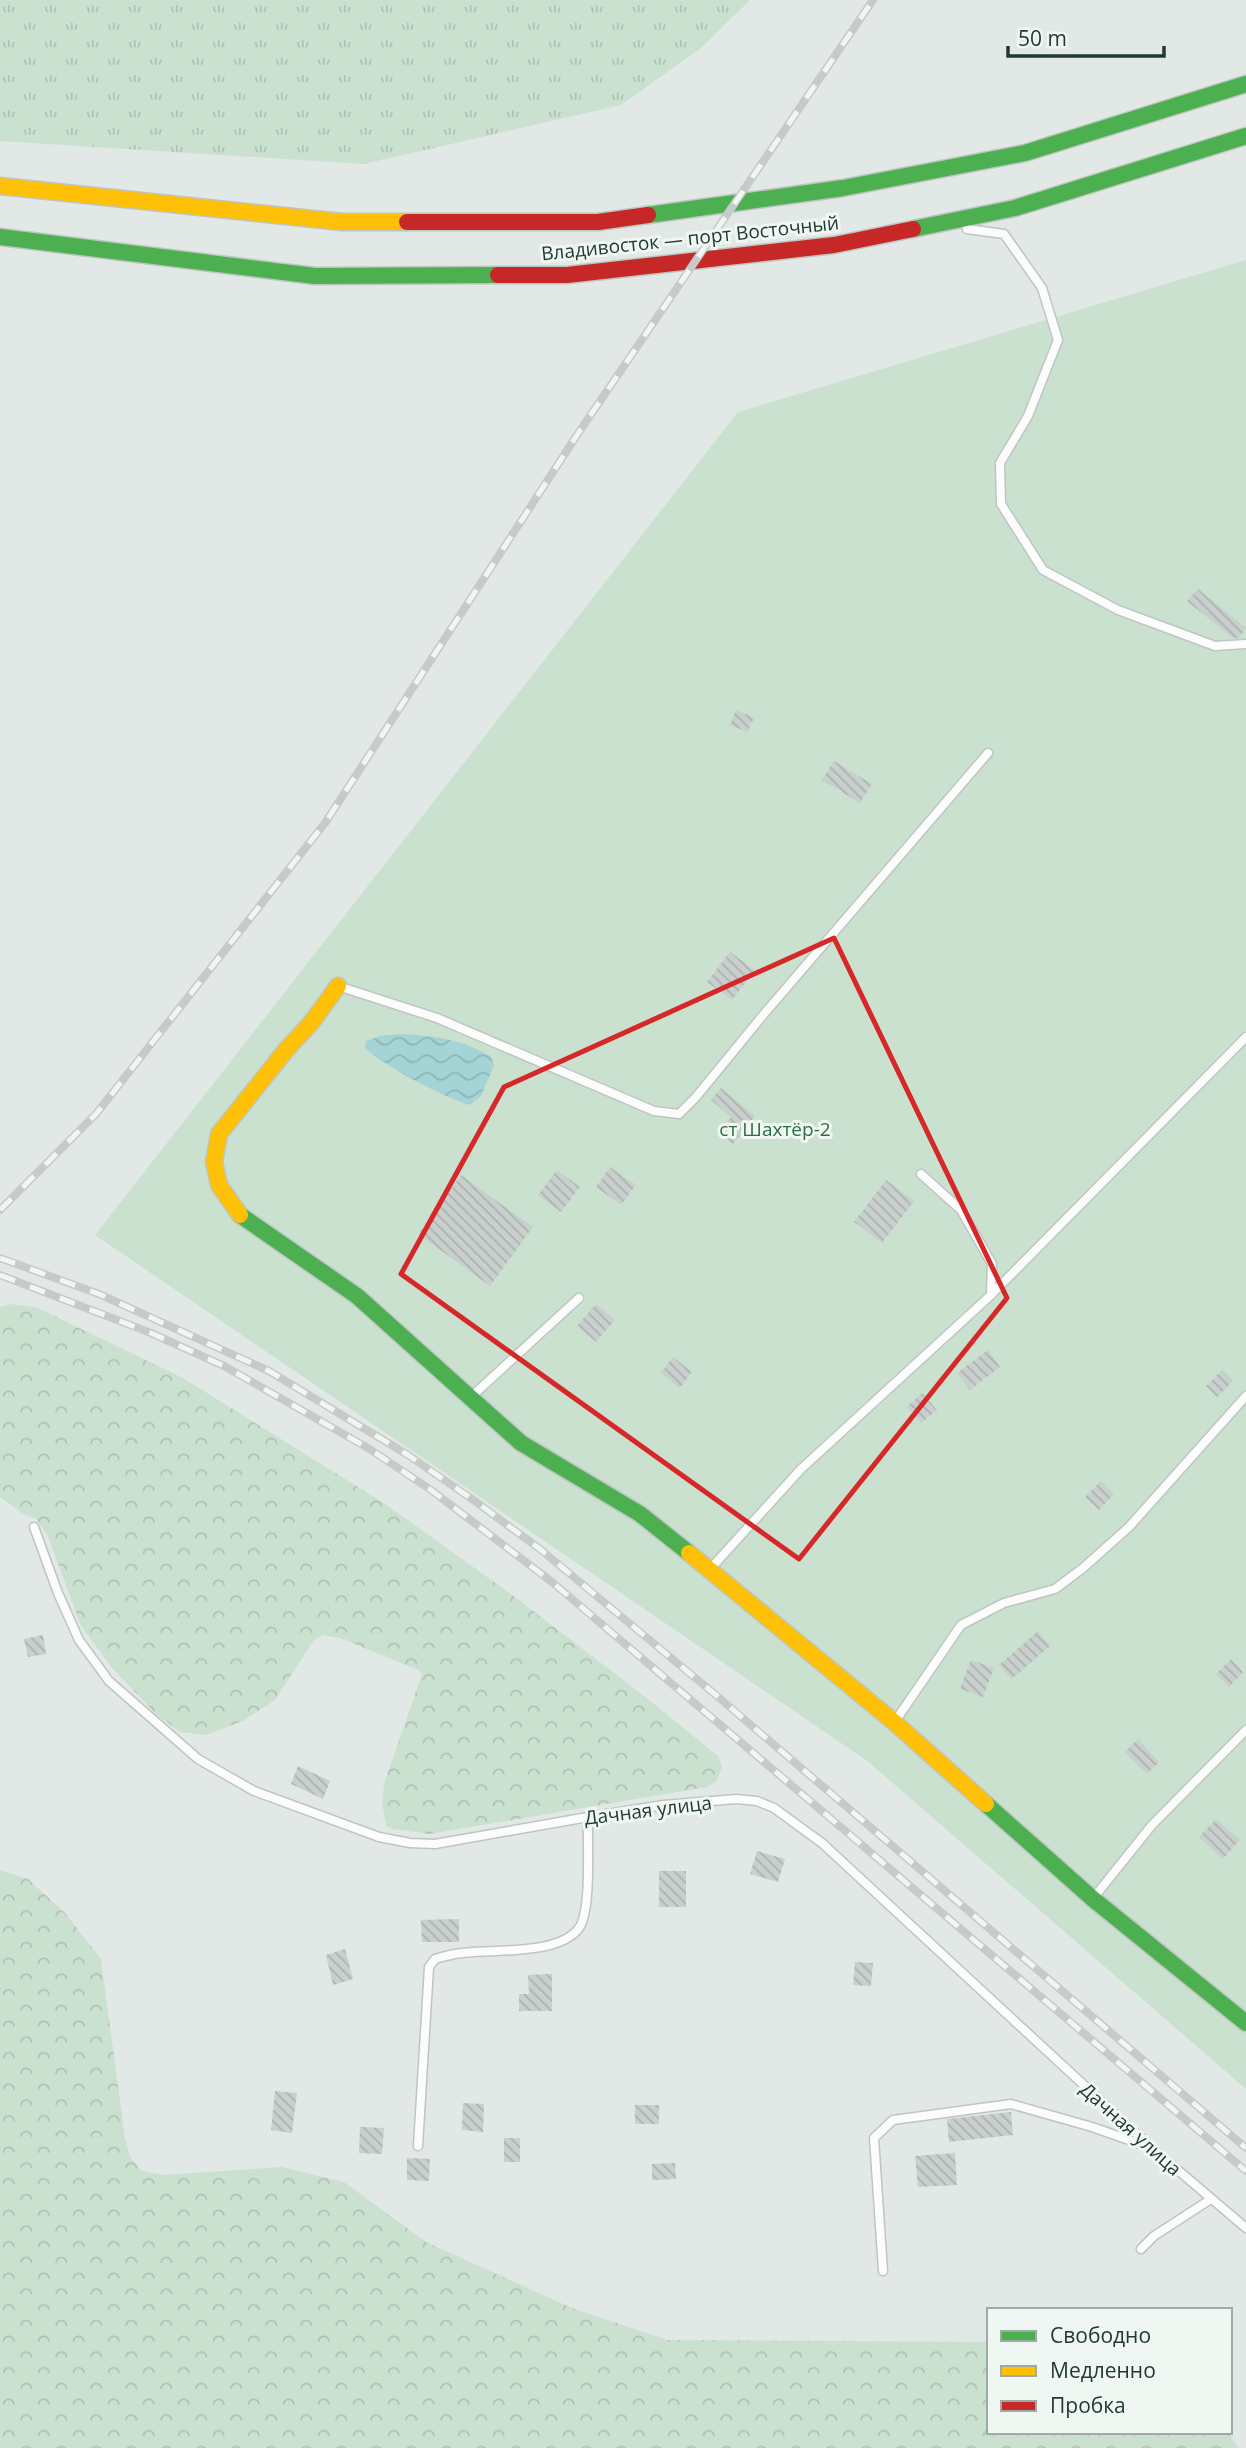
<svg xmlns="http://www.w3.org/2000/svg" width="1246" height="2448" viewBox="0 0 1246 2448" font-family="'Open Sans',sans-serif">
<defs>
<pattern id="grass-tufts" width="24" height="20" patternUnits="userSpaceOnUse" patternTransform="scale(1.75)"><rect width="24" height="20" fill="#cbe1d0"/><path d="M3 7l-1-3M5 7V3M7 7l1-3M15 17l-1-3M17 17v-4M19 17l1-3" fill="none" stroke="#aec2b3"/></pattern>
<pattern id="forest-crowns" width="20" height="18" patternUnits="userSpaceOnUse" patternTransform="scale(1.75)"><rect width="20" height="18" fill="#cbe1d0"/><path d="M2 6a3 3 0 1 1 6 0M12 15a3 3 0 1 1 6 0" fill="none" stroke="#aec2b3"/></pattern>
<pattern id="water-waves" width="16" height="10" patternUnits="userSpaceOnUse" patternTransform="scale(1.75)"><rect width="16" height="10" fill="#a4d4d5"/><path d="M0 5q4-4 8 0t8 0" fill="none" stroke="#8db7b7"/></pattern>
<pattern id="building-back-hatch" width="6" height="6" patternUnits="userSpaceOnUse" patternTransform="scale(1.75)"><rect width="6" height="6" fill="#c9cfcc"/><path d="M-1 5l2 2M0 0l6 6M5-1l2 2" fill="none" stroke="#acb2b0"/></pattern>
</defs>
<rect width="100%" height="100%" fill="#e2e8e5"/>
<!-- grass -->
<path fill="url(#grass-tufts)" d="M0 0H750L701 48 621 105 364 164 0 141Z"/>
<!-- forest -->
<path fill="url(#forest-crowns)" d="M9 1304 36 1307 183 1378 384 1503 519 1600 648 1699 718 1756 722 1767 717 1781 707 1787 429 1834 393 1829 386 1826 382 1802 384 1784 422 1674 418 1670 340 1638 323 1635 314 1640 275 1700 243 1721 206 1735 180 1732 156 1714 113 1669 81 1626 47 1534 36 1519 22 1513 0 1497V1307Z
M0 1870 28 1879 65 1913 101 1959 125 2138 130 2157 142 2171 164 2175 282 2167 344 2182 426 2242 572 2308 668 2340 989 2342V2432H1228L1238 2448H0Z"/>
<!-- green -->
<path fill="#cbe1d0" d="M1246 260V2089L866 1760 95 1235 738 412Z"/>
<!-- water -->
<path fill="url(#water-waves)" d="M399 1034C431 1035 465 1040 491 1057L494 1065 481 1096 470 1105C445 1098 384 1066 365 1048L366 1041 380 1036Z"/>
<!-- building -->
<path fill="url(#building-back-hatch)" d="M1198 589 1246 628 1239 638H1233L1187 601Z
M736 710 754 718 747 732 730 725Z
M834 761 872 784 860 803 822 780Z
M730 952 755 970 732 1000 707 982Z
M721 1088 755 1116 733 1144 718 1133 731 1117 711 1100Z
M610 1167 636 1185 621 1205 596 1187Z
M557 1170 580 1187 561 1212 538 1195Z
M461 1175 533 1227 490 1286 418 1234Z
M886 1180 914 1201 882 1243 854 1222Z
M596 1304 615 1320 596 1342 577 1326Z
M988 1350 1000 1367 970 1390 957 1373Z
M673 1357 692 1372 680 1388 661 1373Z
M1222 1370 1233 1381 1217 1397 1206 1386Z
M922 1393 937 1410 921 1423 907 1407Z
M1101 1481 1114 1494 1099 1510 1085 1497Z
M1038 1631 1050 1646 1012 1679 999 1665Z
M43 1635 46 1654 28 1657 24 1639Z
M1231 1659 1243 1672 1229 1687 1216 1674Z
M971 1660 994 1668 983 1697 960 1689Z
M1138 1739 1159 1762 1147 1774 1125 1752Z
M298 1766 330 1781 323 1799 291 1784Z
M1216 1819 1240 1840 1223 1859 1199 1837Z
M757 1851 785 1859 778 1882 750 1874Z
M659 1871H686V1907H659Z
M459 1919V1942H422L421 1920Z
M345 1949 353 1979 333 1985 326 1955Z
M855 1962 873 1963 871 1986 853 1985Z
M552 1974V2011H519V1994H529L528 1975Z
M275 2091 297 2093 292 2133 271 2130Z
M463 2103 484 2104 483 2132 462 2130Z
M635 2105H659V2124H635Z
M1011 2112 1013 2135 949 2142 947 2119Z
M360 2127 384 2128 382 2154 359 2153Z
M504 2138H520V2162H504Z
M955 2153 957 2185 918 2187 915 2156Z
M407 2158 430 2159 429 2181 407 2180Z
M675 2163 676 2179 652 2180V2164Z"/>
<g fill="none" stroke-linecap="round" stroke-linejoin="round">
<defs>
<path id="lane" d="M967 229 1004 234 1042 288 1058 340 1028 416 1000 463 1001 504 1043 570 1118 610 1215 646 1246 644
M341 987 437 1018 654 1111 679 1114 696 1097 764 1014 988 753
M991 1295 1246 1037
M471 1397 579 1298
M34 1527 58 1593 79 1640 109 1681 198 1759 254 1791 379 1837 410 1843 435 1844 588 1817 664 1805 736 1799 757 1801 774 1808 822 1843 1153 2149 1246 2228
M712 1567 801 1469 991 1295 992 1264 980 1243 961 1210 921 1174
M896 1720 961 1625 1004 1603 1055 1589 1083 1568 1129 1527 1246 1396
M1095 1896 1152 1825 1246 1730
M418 2146 429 1967 435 1959C442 1957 449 1955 455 1954 487 1948 558 1957 579 1928 592 1910 587 1840 588 1817
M1141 2249 1154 2236 1211 2199
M883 2271 874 2138 893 2120 1011 2104 1092 2127 1149 2147"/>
<path id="fast" d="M648 215 843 188 1025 153 1246 84
M913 229 1015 208 1246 136
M0 237 315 276 498 275
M240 1215 357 1296 521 1443 640 1514 689 1553
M986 1804 1093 1899 1246 2023"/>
<path id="slow" d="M0 186 342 222H407
M240 1215 219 1185 214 1162 219 1134 286 1050 311 1023 338 986
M689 1553 894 1722 986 1804"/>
<path id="jam" d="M407 222H598L648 215
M498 275H567L834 245 913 229"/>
</defs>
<!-- lane casing -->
<use href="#lane" stroke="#bfc5c2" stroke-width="11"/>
<!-- fast casing -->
<use href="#fast" stroke="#bec6c2" stroke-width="19"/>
<!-- slow casing -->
<use href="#slow" stroke="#bec6c2" stroke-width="19"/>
<!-- jam casing -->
<use href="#jam" stroke="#bec6c2" stroke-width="19"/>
<!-- lane -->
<use href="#lane" stroke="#fbfcfb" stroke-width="8"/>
<!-- fast -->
<use href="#fast" stroke="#4caf50" stroke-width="16"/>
<!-- slow -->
<use href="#slow" stroke="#ffc107" stroke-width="16"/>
<!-- jam -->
<use href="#jam" stroke="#c62828" stroke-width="16"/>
<defs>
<path id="rail" d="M0 1210 96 1114 325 823 577 435 873 0
M0 1258 99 1294 269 1371 408 1455 472 1499 540 1549 717 1696 1246 2148
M0 1275 151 1333 224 1366 368 1448 431 1490 552 1582 1246 2171"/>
</defs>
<!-- rail casing -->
<use href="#rail" stroke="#c6cac8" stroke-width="8"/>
<!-- rail -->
<use href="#rail" stroke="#f0f7f3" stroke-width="5" stroke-dasharray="16" stroke-linecap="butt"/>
</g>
<!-- marked area -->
<path fill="none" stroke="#d62828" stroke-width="5" stroke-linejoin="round" d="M834 938 1007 1298 799 1559 401 1274 504 1087Z"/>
<g text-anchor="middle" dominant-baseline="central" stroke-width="6" stroke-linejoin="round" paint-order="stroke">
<!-- street labels -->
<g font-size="19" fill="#213a31" stroke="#f0f7f3">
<text transform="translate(690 238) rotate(-6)">Владивосток — порт Восточный</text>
<text transform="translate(648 1810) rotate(-7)">Дачная улица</text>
<text transform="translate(1131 2129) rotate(42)">Дачная улица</text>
</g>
<!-- park labels -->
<g font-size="19" fill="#2d6f3f" stroke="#f0f7f3">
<text x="775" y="1129">ст Шахтёр-2</text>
</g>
</g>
<!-- legend -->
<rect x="987" y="2308" width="245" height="126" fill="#f0f7f3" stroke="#9daba5" stroke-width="2"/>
<rect x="1001" y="2331" width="35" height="10" fill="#4caf50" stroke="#9daba5" stroke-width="2"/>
<text x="1050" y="2343" font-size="21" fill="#213a31">Свободно</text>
<rect x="1001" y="2366" width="35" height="10" fill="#ffc107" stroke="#9daba5" stroke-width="2"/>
<text x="1050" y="2378" font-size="21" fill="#213a31">Медленно</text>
<rect x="1001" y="2401" width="35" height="10" fill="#c62828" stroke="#9daba5" stroke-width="2"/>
<text x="1050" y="2413" font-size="21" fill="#213a31">Пробка</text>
<!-- scale -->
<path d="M1008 46v10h156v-10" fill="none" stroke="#213a31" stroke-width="3.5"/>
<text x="1018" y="46" font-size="21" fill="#213a31" stroke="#f0f7f3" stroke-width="5" paint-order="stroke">50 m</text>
</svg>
